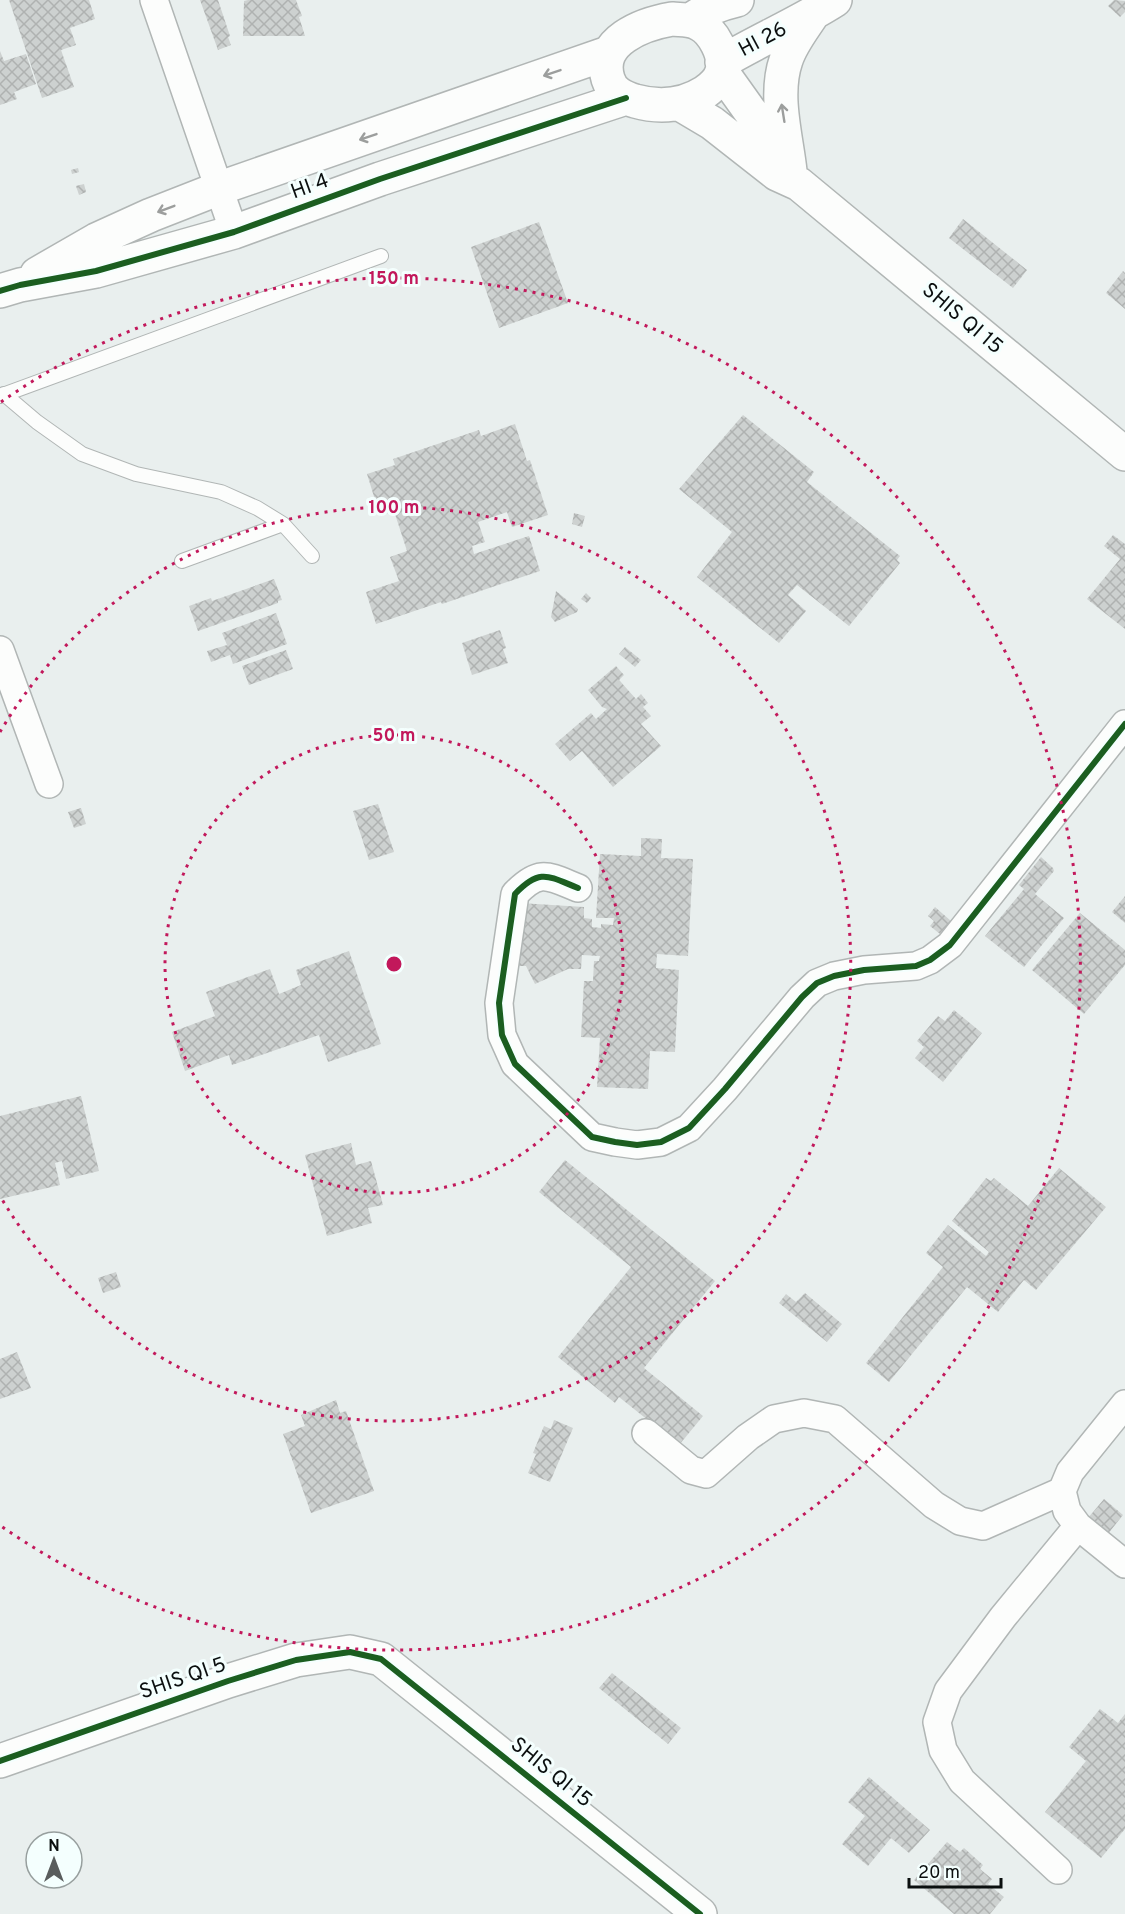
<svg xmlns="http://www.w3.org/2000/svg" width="1125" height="1914" viewBox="0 0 1125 1914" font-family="Overpass,sans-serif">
<defs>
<pattern id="building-cross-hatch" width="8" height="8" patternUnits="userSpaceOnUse" patternTransform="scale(1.5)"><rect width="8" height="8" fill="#cdd1d0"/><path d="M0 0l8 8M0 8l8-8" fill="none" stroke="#afb2b1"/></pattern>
</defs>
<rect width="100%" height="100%" fill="#e9efee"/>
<!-- building -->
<path fill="url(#building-cross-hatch)" d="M9 0H89L95 19 70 28 76 45 61 50 74 87 42 98Z
M200 0H218L230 36 228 37 231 45 218 50Z
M248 0H296L302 16 299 17 305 36H243L244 1Z
M1114 0 1125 1V12L1120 17 1108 6Z
M0 51 4 61 26 54 36 84 14 92 17 99 0 105Z
M78 168 79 172 72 174 71 170Z
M84 184 86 192 79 195 76 186Z
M963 219 1027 270 1013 288 949 238Z
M539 222 568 303 499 328 471 247Z
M1123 271 1125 273V309L1106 293Z
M743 415 814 472 807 482 900 556 897 560 900 563 849 626 797 585 788 595 806 611 779 643 697 577 732 532 679 489Z
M515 424 527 461 530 460 548 515 512 527 507 512 478 522 485 542 472 546 474 554 529 536 540 571 442 604 441 602 376 624 366 592 399 581 390 557 407 551 394 511 380 516 367 474 395 465 393 459 479 430 481 436Z
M574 513 585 516 582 527 572 524Z
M1113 535 1125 544V629L1087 599 1120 559 1104 546Z
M274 579 282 600 278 601V603L198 631 189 606 211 598 212 601Z
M556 591 578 609 577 612 555 622 551 617Z
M586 593 591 598 587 603 581 599Z
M276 613 287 644 233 664 230 655 211 662 207 651 227 645 222 633Z
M500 630 506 648 503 649 508 663 472 675 462 643Z
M625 647 641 660 635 667 619 654Z
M286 650 293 669 249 685 242 666Z
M616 666 624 675 619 680 636 699 641 694 648 703 643 707 651 716 641 724 661 746 613 787 582 751 570 761 555 744 591 713 596 719 607 709 602 707 588 690Z
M378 804 394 852 369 860 353 811Z
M81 808 86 824 74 828 68 812Z
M641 838 662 839 661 858 693 859 688 956 657 954 656 968 679 970 675 1052 650 1051 648 1089 597 1087 600 1038 581 1037 584 981H593L594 961H599L600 956 582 955 581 969H568L535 984 526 966H517L520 903 584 907V918L592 919V927L601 928V924L613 925 614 918H596L600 854 641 856Z
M1041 857 1053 868 1054 871 1035 894 1064 918 1024 967 985 936 1024 889 1019 885Z
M1125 896V923L1112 912Z
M935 907 951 921 940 934 930 926 934 921 928 916Z
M1080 913 1125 950V965L1084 1014 1032 970Z
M349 951 381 1044 328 1062 319 1035 232 1065 229 1055 185 1071 172 1032 215 1016 206 992 270 969 279 994 301 985 296 970Z
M954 1010 982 1033 943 1082 915 1058 924 1047 917 1041 938 1016 945 1021Z
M81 1096 99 1171 66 1179 62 1161 55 1163 60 1185 0 1199V1116Z
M351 1143 356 1165 371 1161 383 1205 368 1208 372 1223 327 1236 305 1155Z
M565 1160 715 1281 644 1368 703 1416 679 1445 619 1397 615 1403 558 1357 631 1267 539 1192Z
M1059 1168 1106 1207 1036 1290 1024 1280 998 1312 967 1287 889 1382 866 1363 943 1267 926 1253 948 1225 986 1256 989 1252 952 1221 986 1178 991 1181 994 1178 1028 1206Z
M116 1272 121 1287 103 1293 98 1278Z
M805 1293 842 1324 827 1342 779 1303 786 1294 796 1302Z
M17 1352 31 1388 0 1399V1359Z
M336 1400 340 1413 346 1411 374 1491 311 1513 283 1434 305 1426 301 1415Z
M554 1420 573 1428 550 1482 528 1473 536 1454 533 1453 544 1426 551 1429Z
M1104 1499 1123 1515 1107 1535 1088 1518Z
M612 1673 681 1728 668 1744 599 1688Z
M1100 1709 1118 1723 1125 1714V1829L1101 1858 1045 1812 1086 1761 1069 1747Z
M869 1777 930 1830 909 1853 891 1838 868 1866 842 1844 865 1816 848 1802Z
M947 1842 960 1852 964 1848 983 1865 980 1869 992 1879 988 1884 1004 1897 990 1914H954L914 1880Z"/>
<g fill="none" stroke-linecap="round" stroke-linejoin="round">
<defs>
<path id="lane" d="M4 394 37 422 82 454 136 474 221 492 257 508 283 524 312 556
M0 396 381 256
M182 561 283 524"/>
<path id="street" d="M154 0 234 232
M0 650 49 784
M578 888C548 876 540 868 515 894L499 1003 502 1035 515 1064 592 1137 615 1142 637 1145 661 1142 689 1128 725 1089 802 997 817 983 834 976 864 970 916 966 930 960 950 945 1125 724
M1125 1404 1070 1472 1062 1491 1067 1511 1078 1526 1125 1564
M646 1433 691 1470 706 1474 748 1437 774 1419 804 1413 835 1419 934 1505 960 1521 983 1526 1062 1491
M1058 1870 962 1781 943 1750 937 1722 948 1691 1003 1617 1078 1526"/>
<path id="secondary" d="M672 19C682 20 691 19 699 24 713 31 726 55 722 71 720 80 712 87 705 92 683 106 660 108 635 101 622 97 612 92 608 79 596 41 643 24 672 19Z
M691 20C705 9 720 4 737 0
M722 62C759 40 799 23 835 0
M722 72 757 121 768 142 788 167
M680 104 712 123 777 174 799 184 1125 454
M790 171C786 135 774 95 786 60 791 44 803 29 812 15
M37 274 96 240 151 215 220 188 608 53
M0 291 20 285 96 271 234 232 380 179 626 98
M0 1761 228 1681 296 1660 350 1652 381 1659 700 1914"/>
</defs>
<!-- lane casing -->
<use href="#lane" stroke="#b1b6b5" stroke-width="16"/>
<!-- street casing -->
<use href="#street" stroke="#b1b6b5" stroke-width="30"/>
<!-- secondary casing -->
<use href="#secondary" stroke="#b1b6b5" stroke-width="36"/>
<!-- lane -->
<use href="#lane" stroke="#fcfdfc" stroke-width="14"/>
<!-- street -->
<use href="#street" stroke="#fcfdfc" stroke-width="27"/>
<!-- secondary -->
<use href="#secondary" stroke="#fcfdfc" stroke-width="33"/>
<defs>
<path id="cycleway" d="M0 291 20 285 96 271 234 232 380 179 626 98
M578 888C548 876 540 868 515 894L499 1003 502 1035 515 1064 592 1137 615 1142 637 1145 661 1142 689 1128 725 1089 802 997 817 983 834 976 864 970 916 966 930 960 950 945 1125 724
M0 1761 228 1681 296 1660 350 1652 381 1659 700 1914"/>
</defs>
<!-- cycleway casing -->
<use href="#cycleway" stroke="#f4fffe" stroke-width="10"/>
<!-- cycleway -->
<use href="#cycleway" stroke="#1b5e20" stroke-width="6"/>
</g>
<!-- one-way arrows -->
<defs><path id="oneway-shaft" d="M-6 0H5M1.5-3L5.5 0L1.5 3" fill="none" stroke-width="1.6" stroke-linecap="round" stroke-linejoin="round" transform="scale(1.5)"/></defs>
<g stroke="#9c9e9d">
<use href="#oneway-shaft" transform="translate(552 73) rotate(161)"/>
<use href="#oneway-shaft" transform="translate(783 113) rotate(-99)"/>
<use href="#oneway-shaft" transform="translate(368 137) rotate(161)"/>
<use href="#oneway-shaft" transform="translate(166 209) rotate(159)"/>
</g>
<!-- distance rings -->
<g fill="none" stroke="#c2185b" stroke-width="3" stroke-dasharray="3 6">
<circle cx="394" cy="964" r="229"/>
<path d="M0 732A457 457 0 1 1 0 1196"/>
<path d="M1 402A686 686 0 1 1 1 1526"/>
</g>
<g text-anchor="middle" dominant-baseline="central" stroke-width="6" stroke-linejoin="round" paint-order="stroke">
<!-- street labels -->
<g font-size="21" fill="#0b0f0f" stroke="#f4fffe">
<text transform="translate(763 40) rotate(-28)">HI 26</text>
<text transform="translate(310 187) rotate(-20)">HI 4</text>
<text transform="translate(962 319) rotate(40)">SHIS QI 15</text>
<text transform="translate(183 1679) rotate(-19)">SHIS QI 5</text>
<text transform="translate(551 1773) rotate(39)">SHIS QI 15</text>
</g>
</g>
<circle cx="394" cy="964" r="9" fill="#c2185b" stroke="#f4fffe" stroke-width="3"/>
<g font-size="18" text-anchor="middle" font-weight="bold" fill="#c2185b" stroke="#f4fffe" stroke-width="6" stroke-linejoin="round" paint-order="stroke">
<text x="394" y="284">150 m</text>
<text x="394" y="513">100 m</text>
<text x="394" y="741">50 m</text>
</g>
<!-- north arrow -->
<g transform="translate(54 1860)"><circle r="28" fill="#f4fffe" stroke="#979f9e" stroke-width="1.5"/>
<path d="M0-4.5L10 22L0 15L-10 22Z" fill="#595d5d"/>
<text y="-9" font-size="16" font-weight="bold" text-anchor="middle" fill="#0b0f0f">N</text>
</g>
<!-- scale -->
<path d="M909 1878v9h92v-9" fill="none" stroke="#0b0f0f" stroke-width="3"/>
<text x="918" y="1878" font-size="18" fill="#0b0f0f" stroke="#f4fffe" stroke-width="4.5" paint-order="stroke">20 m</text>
</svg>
